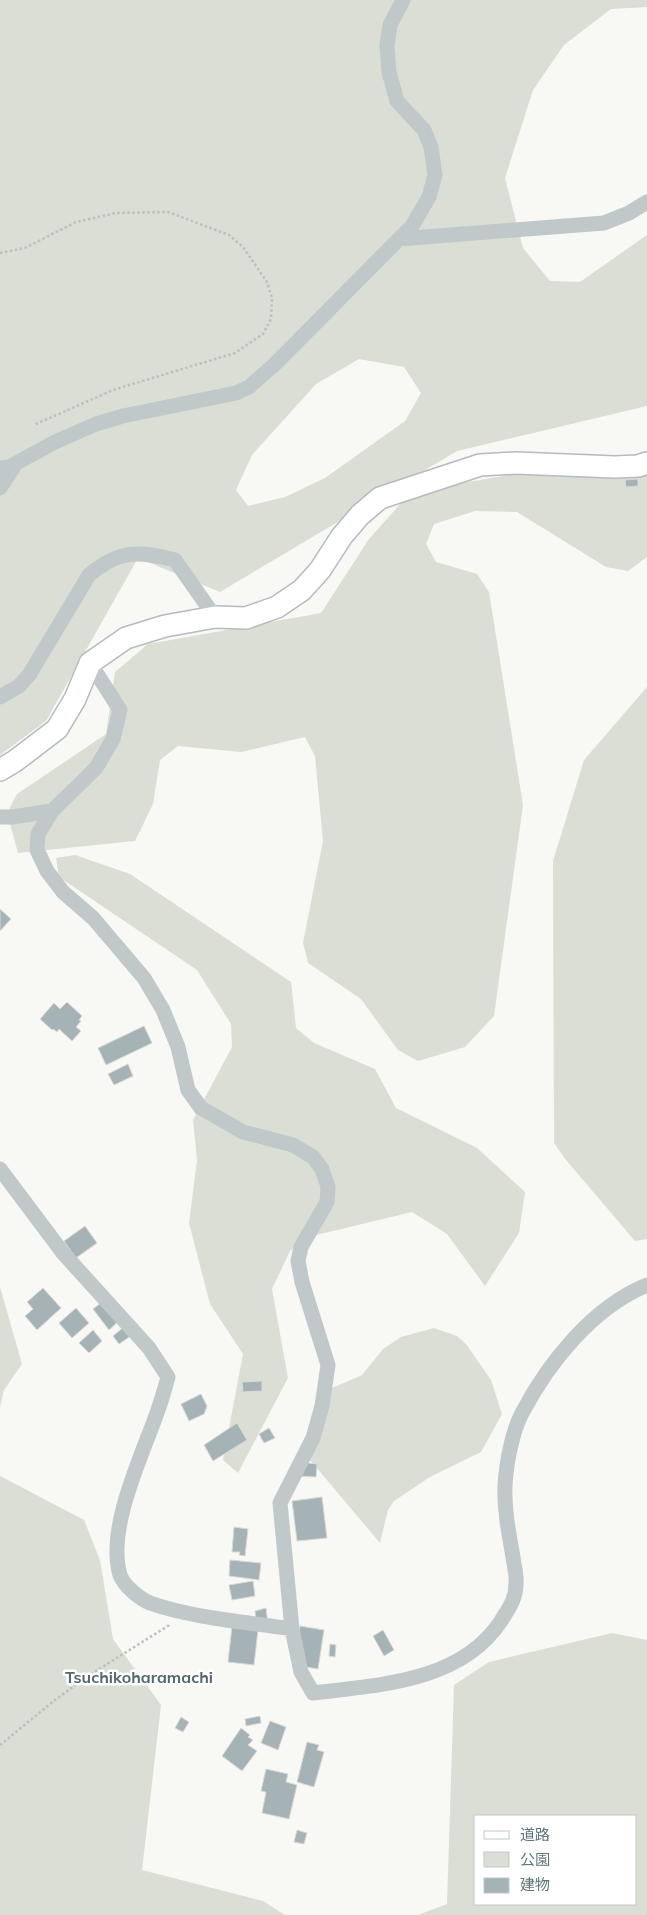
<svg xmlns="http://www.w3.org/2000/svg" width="647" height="1915" viewBox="0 0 647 1915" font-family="Mulish,'Noto Sans JP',sans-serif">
<rect width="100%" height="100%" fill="#f8f8f5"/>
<!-- green -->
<path fill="#daded4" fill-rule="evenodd" d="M0 0H647V7L611 9 564 45 533 90 505 178 523 248 550 281 580 282 647 235V406L457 451 220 592 138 558 46 721 0 755ZM359 359 404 367 421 393 405 421 325 478 285 497 248 506 236 490 252 455 316 384Z
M647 460V557L628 571 606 567 517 512 475 511 434 524 426 544 436 562 477 574 489 592 523 805 494 1016 465 1047 418 1061 398 1050 361 999 308 963 303 943 323 841 315 756 305 737 241 752 178 746 160 760 153 804 135 841 18 853 7 813 17 794 106 734 115 672 148 644 321 613 369 539 411 492 589 461Z
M647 687V1239L635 1241 566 1160 554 1143 553 861 584 760Z
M75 855 130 874 291 982 296 1028 314 1043 375 1069 396 1108 477 1148 525 1192 519 1233 485 1286 447 1234 412 1212 308 1237 290 1251 272 1289 288 1378 238 1473 223 1460 243 1354 210 1304 189 1223 197 1160 193 1120 232 1047 231 1024 197 970 59 877 56 858Z
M0 1287 22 1364 4 1390 0 1407Z
M434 1328 457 1336 466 1344 491 1380 502 1414 481 1452 430 1477 394 1501 388 1510 380 1543 305 1454 323 1392 362 1375 383 1349 401 1337Z
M0 1476 84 1520 100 1560 113 1639 161 1705 142 1870 263 1901 285 1915H0Z
M612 1633 647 1640V1915H418L447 1904 454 1685 489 1662ZM476 1816H636V1904H476Z"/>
<!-- building -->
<path fill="#a5b3b6" stroke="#dad9d8" d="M638 479V486L626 487 625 480Z
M0 909 11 919 0 931Z
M67 1002 82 1016 79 1020 81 1021 76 1027 81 1031 72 1041 59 1029 57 1032 53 1029 52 1030 40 1019 54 1003 60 1009Z
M144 1026 152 1043 106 1065 98 1048Z
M128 1064 133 1076 114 1085 108 1074Z
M85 1226 97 1243 76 1258 64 1241Z
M43 1288 61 1308 37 1330 25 1316 33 1309 27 1302Z
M106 1299 121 1319 109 1330 93 1309Z
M76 1308 89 1323 72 1338 59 1323Z
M125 1326 132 1335 119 1344 113 1336Z
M93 1330 102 1341 89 1353 79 1343Z
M262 1381V1391L243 1392 242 1382Z
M201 1394 207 1406 204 1414 189 1421 181 1404Z
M237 1423 247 1440 213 1461 204 1445Z
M269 1428 275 1438 264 1443 259 1434Z
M298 1462 317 1464 316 1477 297 1476Z
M322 1497 327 1538 297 1541 292 1501Z
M234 1527 248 1529 245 1556 239 1555 240 1552H232Z
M230 1560 261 1563 259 1580 229 1576Z
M253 1581 255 1596 232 1600 229 1585Z
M266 1608 268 1625 257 1627 255 1611Z
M232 1626 258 1630 254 1665 228 1662Z
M300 1626 324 1630 318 1669 294 1665Z
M383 1630 394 1650 384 1656 373 1636Z
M330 1644 336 1645 335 1657 329 1656Z
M260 1716 261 1723 246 1726 245 1719Z
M181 1717 189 1722 183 1732 175 1728Z
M270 1721 286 1727 278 1750 261 1743Z
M241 1728 250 1735 248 1737 253 1740 248 1745 257 1751 242 1771 222 1756Z
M307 1742 319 1745 317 1750 324 1752 314 1787 297 1782Z
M266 1769 288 1774 286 1782 297 1785 289 1819 262 1813 266 1792 261 1791Z
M297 1830 307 1833 304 1844 294 1842Z"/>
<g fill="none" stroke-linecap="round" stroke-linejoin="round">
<defs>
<path id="secondary" d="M0 770 15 761 57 729 75 699 90 663 126 638 165 626 215 617 246 618 277 607 302 590 320 570 342 536 360 515 380 498 480 465 516 463 615 467 638 466 647 463"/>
</defs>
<!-- secondary casing -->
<use href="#secondary" stroke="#b3bcbf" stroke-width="24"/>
<!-- path -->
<path stroke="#bbc0c1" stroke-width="2.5" stroke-dasharray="2.5 2.5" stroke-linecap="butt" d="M0 253 25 248 76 222 116 213 168 212 229 235 243 247 267 282 272 298 271 319 263 334 235 353 113 390 34 425
M0 1745 55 1700 88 1676 171 1624"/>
<!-- street -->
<path stroke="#c1c8ca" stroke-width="15" d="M399 239 604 223 629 213 647 202
M0 468 9 467 55 442 96 424 123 416 236 393 249 387 275 364 399 239 412 226 429 197 435 175 431 147 424 130 397 101 389 72 387 45 390 25 403 0
M0 488 16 463
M90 663 120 710 113 739 96 768 52 811 38 834 37 850 47 871 63 892 93 918 144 978 163 1010 178 1047 188 1090 201 1108 243 1132 293 1145 313 1157 322 1169 328 1187 327 1202 301 1247 298 1261 302 1282 328 1365 322 1406 313 1438 280 1503 292 1629 301 1672 313 1693C379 1685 461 1682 501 1621 509 1608 516 1599 516 1584 517 1575 514 1566 513 1557 509 1534 504 1510 505 1486 506 1465 512 1432 522 1413 549 1362 593 1307 647 1285
M0 697 19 686 29 675 89 575C120 549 139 551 175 560L215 617
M0 817H12L52 811
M0 1169 63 1253 149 1348 168 1377C165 1388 162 1399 158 1410 143 1454 106 1528 120 1575 124 1586 140 1599 150 1603 192 1618 248 1622 292 1629"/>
<!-- secondary -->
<use href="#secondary" stroke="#fff" stroke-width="21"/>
</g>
<g text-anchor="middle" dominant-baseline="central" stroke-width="5" stroke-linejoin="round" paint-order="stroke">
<!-- quarter labels -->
<g font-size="16" font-weight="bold" fill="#54686d" stroke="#fff">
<text x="139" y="1677">Tsuchikoharamachi</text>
</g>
</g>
<!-- legend -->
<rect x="474" y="1815" width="162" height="90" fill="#ffffff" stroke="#bfc8cb"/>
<rect x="484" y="1831" width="25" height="8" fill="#ffffff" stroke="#bfc8cb"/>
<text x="520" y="1840" font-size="15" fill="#5e767c">道路</text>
<rect x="484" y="1852" width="25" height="15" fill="#daded4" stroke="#bfc8cb"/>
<text x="520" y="1865" font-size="15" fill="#5e767c">公園</text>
<rect x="484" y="1878" width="25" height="15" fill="#a5b3b6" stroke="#bfc8cb"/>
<text x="520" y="1890" font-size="15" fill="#5e767c">建物</text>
</svg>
